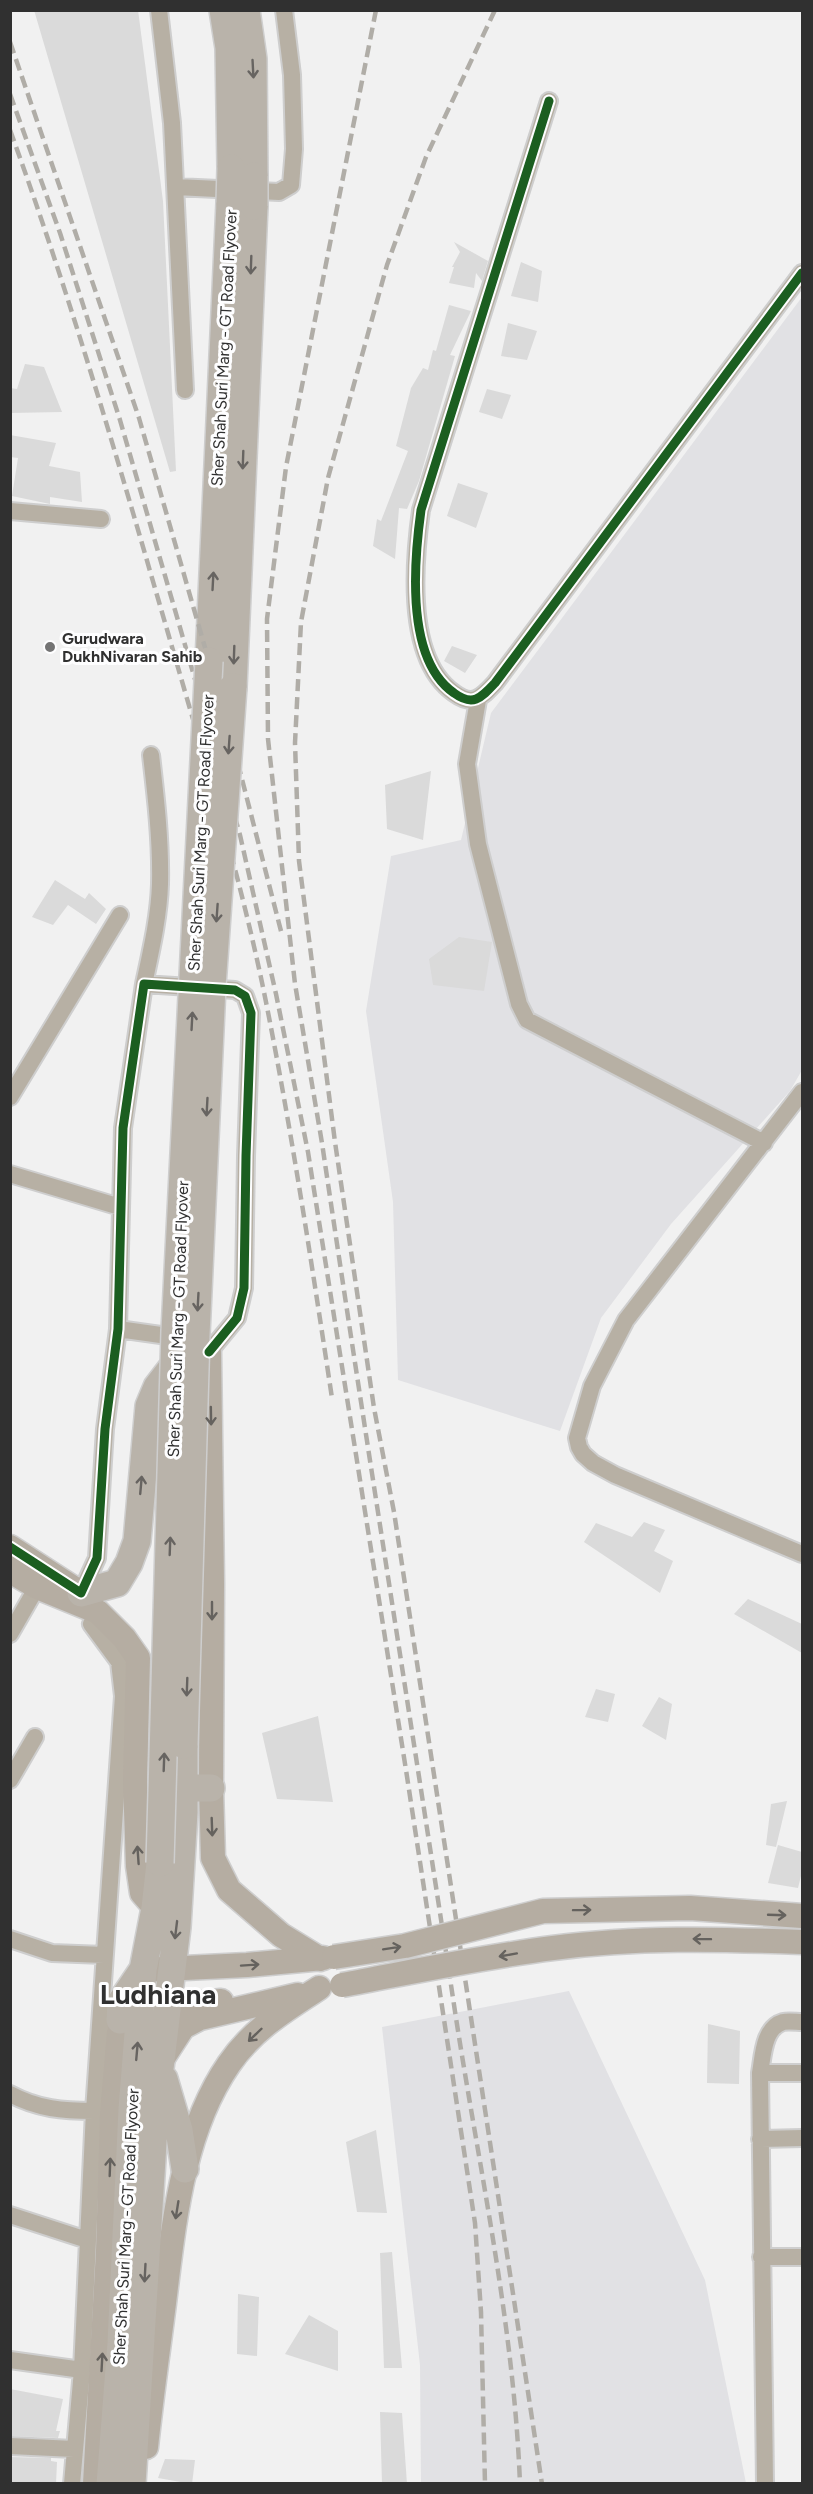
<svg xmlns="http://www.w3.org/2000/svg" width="813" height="2494" viewBox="0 0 813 2494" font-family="Figtree,sans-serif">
<rect width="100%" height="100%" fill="#f1f1f1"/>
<!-- built -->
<path fill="#e1e1e4" d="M802 297V1070L790 1091 671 1224 601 1318 560 1431 398 1380 393 1202 366 1011 391 856 461 840 491 713Z
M569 1991 705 2280 746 2483H421L420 2365 382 2027Z"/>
<!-- building -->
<path fill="#dadada" d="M34 10H138L163 201 176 471 170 472Z
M454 242 488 261 482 281 476 273 474 288 449 283 454 267H452L460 252Z
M521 262 542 271 538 302 511 296Z
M449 305 471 311 450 355 455 356 419 481 407 509 399 508 395 559 373 546 377 519 381 521 408 451 396 446 411 388 423 368 428 370 433 350 436 351Z
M508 323 537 331 527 360 501 356Z
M25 364 44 367 62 412 10 413V388L17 389Z
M487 389 511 395 502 419 479 412Z
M10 435 56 443 49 466 80 472 82 502 50 497V504L12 496 18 458 10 457Z
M458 483 488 493 476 528 447 516Z
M452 646 477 655 465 673 444 661Z
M431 771 423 840 387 829 385 785Z
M55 880 85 899 89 893 106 909 96 924 68 905 53 925 32 917Z
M459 937 492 942 484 991 433 985 429 959Z
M644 1522 665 1530 654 1551 673 1561 660 1593 584 1542 596 1523 632 1537Z
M748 1599 802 1624V1653L734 1614Z
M596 1689 615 1694 608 1722 585 1717Z
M659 1697 672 1704 666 1740 642 1726Z
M318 1716 333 1802 277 1799 262 1733Z
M787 1801 776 1847 766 1845 771 1804Z
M778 1845 802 1852V1872L798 1888 768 1883Z
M708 2024 740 2031 739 2084 707 2083Z
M376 2130 387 2213 357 2212 346 2142Z
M392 2252 402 2368H384L380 2253Z
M238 2294 259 2297 257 2356 237 2354Z
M309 2315 338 2331V2371L285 2354Z
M10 2389 63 2399 56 2431H60L58 2438 10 2436Z
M380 2412 402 2413 407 2484H382Z
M10 2457 51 2458V2461L57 2462 56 2484H10Z
M165 2459 195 2460 192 2484 158 2478Z"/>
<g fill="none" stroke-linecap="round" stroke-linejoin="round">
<defs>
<path id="street" d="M159 10 172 123 185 390
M549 101 421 510C414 561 405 659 454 693 473 707 481 698 495 683L802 273
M176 187 279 192 291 185 294 149 292 75 284 10
M10 511 101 519
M478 700 467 764 478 844 519 1004 527 1020 764 1143
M144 984C151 951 159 917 160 884 161 841 156 798 151 755
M802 1092 626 1320 592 1386 577 1438 579 1447 583 1454 593 1463 615 1475 802 1554
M10 1097 120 915
M10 1174 120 1207
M118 1329 182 1338
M81 1593 97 1558 105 1429 118 1329 123 1128 144 984 235 990 245 996 251 1013 246 1156 244 1288 237 1318 209 1352
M10 1634 37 1587
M10 1780 35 1737
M10 1939 52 1953 104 1955
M760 2073H802
M10 2094C38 2109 63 2111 94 2111
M760 2139 802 2138
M10 2215 87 2240
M761 2257H802
M10 2360 82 2370
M10 2446 74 2449
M72 2484 82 2370 94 2111 123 1696 119 1662 91 1624 98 1612
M765 2484 760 2073C763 2057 763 2028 783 2022 788 2021 797 2022 802 2022"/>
<path id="secondary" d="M199 1341 209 1352 212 1584 211 1788 213 1858 229 1890 281 1935 320 1959
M10 1547 81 1593
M10 1571 37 1587 98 1612 124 1638 138 1658 135 1782 138 1866 142 1893 155 1908
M143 1970 247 1965 323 1958
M166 2007 221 2001
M161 2061 183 2027 200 2018 298 1995
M146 2447C151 2399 158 2351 164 2303 174 2223 182 2132 229 2064 252 2030 285 2010 319 1988
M95 2484 108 2251 112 2114 120 2020"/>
<path id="primary" d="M223 10 229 48 231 168
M246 10 253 59 254 176
M209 661 230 203
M233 687 254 206
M81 1593 117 1583 129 1563 137 1541 149 1406 157 1387 174 1365
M184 1788H211
M120 2020 121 2002 142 1971
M164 2079 179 2130 185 2169
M110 2484 121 2343 132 2109 143 1970 155 1908 160 1863
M132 2484 155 2110 177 1927 184 1812V1745"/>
</defs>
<!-- street casing -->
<use href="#street" stroke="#cecece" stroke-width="20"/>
<!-- secondary casing -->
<use href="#secondary" stroke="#cecece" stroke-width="27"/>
<!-- primary casing -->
<use href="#primary" stroke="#cecece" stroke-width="30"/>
<!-- street -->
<use href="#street" stroke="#b7b0a4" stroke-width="16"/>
<!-- secondary -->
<use href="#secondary" stroke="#b5ada2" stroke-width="24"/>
<!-- primary -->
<use href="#primary" stroke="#b9b3aa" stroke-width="27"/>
<!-- rail -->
<path stroke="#b0ada7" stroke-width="4.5" stroke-dasharray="12 6" stroke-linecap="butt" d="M376 10 286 467 267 619 268 739 295 984 322 1143C365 1435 412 1727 456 2018 480 2173 514 2327 520 2484
M495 10 426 157 387 265 328 478 301 622 295 743 299 861 335 1142 374 1408 394 1512 542 2484
M10 42 139 418 235 752 282 935
M10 94 60 233 120 420 240 835 276 994 308 1152 406 1770 475 2223 481 2312 485 2484
M10 130C70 295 119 464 168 633 203 755 241 877 266 1002 292 1133 312 1266 332 1398"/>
<defs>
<path id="secondary-bridge" d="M334 1957 405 1946 543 1911 690 1908 802 1916
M342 1985C412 1972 482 1957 553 1948 636 1937 719 1939 802 1942"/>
<path id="primary-bridge" d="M254 176V206
M230 203 231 168
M184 1745 196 1335 212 986 233 687
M160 1863 175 1331 209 661"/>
</defs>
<!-- secondary-bridge casing -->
<use href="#secondary-bridge" stroke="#cecece" stroke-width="27" stroke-linecap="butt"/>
<!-- primary-bridge casing -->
<use href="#primary-bridge" stroke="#cecece" stroke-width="30" stroke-linecap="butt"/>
<!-- secondary-bridge -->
<use href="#secondary-bridge" stroke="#b5ada2" stroke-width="24"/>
<!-- primary-bridge -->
<use href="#primary-bridge" stroke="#b9b3aa" stroke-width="27"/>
<defs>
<path id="cycleway" d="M549 101 421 510C414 561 405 659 454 693 473 707 481 698 495 683L802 273
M10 1547 81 1593 97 1558 105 1429 118 1329 123 1128 144 984 235 990 245 996 251 1013 246 1156 244 1288 237 1318 209 1352"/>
</defs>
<!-- cycleway casing -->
<use href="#cycleway" stroke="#fefeff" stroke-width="13"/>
<!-- cycleway -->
<use href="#cycleway" stroke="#1b5e20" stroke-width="9"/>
</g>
<!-- one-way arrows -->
<defs><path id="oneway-shaft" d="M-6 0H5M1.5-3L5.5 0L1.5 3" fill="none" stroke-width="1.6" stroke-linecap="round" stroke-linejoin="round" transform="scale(1.5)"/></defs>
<g stroke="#676461">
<use href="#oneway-shaft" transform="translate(253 69) rotate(87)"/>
<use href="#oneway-shaft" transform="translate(251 265) rotate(92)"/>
<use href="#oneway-shaft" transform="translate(243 460) rotate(92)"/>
<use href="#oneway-shaft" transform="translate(213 581) rotate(-87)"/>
<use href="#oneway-shaft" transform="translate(234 655) rotate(92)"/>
<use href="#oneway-shaft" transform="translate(229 745) rotate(94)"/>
<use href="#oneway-shaft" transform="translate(217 913) rotate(94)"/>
<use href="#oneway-shaft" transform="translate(192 1021) rotate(-87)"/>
<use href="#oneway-shaft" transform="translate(207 1107) rotate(93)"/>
<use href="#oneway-shaft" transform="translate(198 1302) rotate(93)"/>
<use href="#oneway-shaft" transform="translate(141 1485) rotate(-85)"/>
<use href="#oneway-shaft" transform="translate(170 1546) rotate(-88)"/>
<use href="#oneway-shaft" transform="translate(187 1687) rotate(92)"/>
<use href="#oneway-shaft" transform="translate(164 1762) rotate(-88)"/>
<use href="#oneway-shaft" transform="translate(176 1930) rotate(97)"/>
<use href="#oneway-shaft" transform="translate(137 2051) rotate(-85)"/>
<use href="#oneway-shaft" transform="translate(145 2273) rotate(93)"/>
</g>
<g stroke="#65625e">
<use href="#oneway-shaft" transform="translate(211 1416) rotate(89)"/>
<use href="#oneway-shaft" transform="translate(212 1611) rotate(90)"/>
<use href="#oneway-shaft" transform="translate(212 1827) rotate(88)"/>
<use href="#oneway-shaft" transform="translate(138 1855) rotate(-94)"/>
<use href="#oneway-shaft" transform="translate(582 1910) rotate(-1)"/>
<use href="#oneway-shaft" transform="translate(777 1915) rotate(2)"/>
<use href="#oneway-shaft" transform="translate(702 1939) rotate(-179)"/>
<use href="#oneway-shaft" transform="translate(392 1948) rotate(-9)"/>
<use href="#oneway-shaft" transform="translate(508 1955) rotate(170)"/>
<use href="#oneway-shaft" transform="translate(250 1965) rotate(-4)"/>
<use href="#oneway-shaft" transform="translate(255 2035) rotate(136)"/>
<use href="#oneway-shaft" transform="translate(110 2167) rotate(-88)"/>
<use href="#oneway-shaft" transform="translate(177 2210) rotate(99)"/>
<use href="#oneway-shaft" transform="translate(102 2362) rotate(-87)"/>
</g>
<!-- markers -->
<circle fill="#747474" stroke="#fefeff" stroke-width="2" cx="50" cy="647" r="6"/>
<g text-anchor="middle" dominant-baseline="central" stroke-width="6" stroke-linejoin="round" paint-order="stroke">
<!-- street labels -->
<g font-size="16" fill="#303030" stroke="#fefeff">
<text transform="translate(224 348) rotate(-87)">Sher Shah Suri Marg - GT Road Flyover</text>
<text transform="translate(201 833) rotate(-87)">Sher Shah Suri Marg - GT Road Flyover</text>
<text transform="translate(178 1319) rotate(-88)">Sher Shah Suri Marg - GT Road Flyover</text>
<text transform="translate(126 2227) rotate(-87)">Sher Shah Suri Marg - GT Road Flyover</text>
</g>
<!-- poi labels -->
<g font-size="16" font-weight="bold" fill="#303030" stroke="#fefeff" text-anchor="start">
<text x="62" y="638">Gurudwara<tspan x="62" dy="18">DukhNivaran Sahib</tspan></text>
</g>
<!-- town labels -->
<g font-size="28" font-weight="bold" fill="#303030" stroke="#fefeff">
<text x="158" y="1994">Ludhiana</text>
</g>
</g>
<!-- border -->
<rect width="813" height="2494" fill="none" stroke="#303030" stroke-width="24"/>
</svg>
